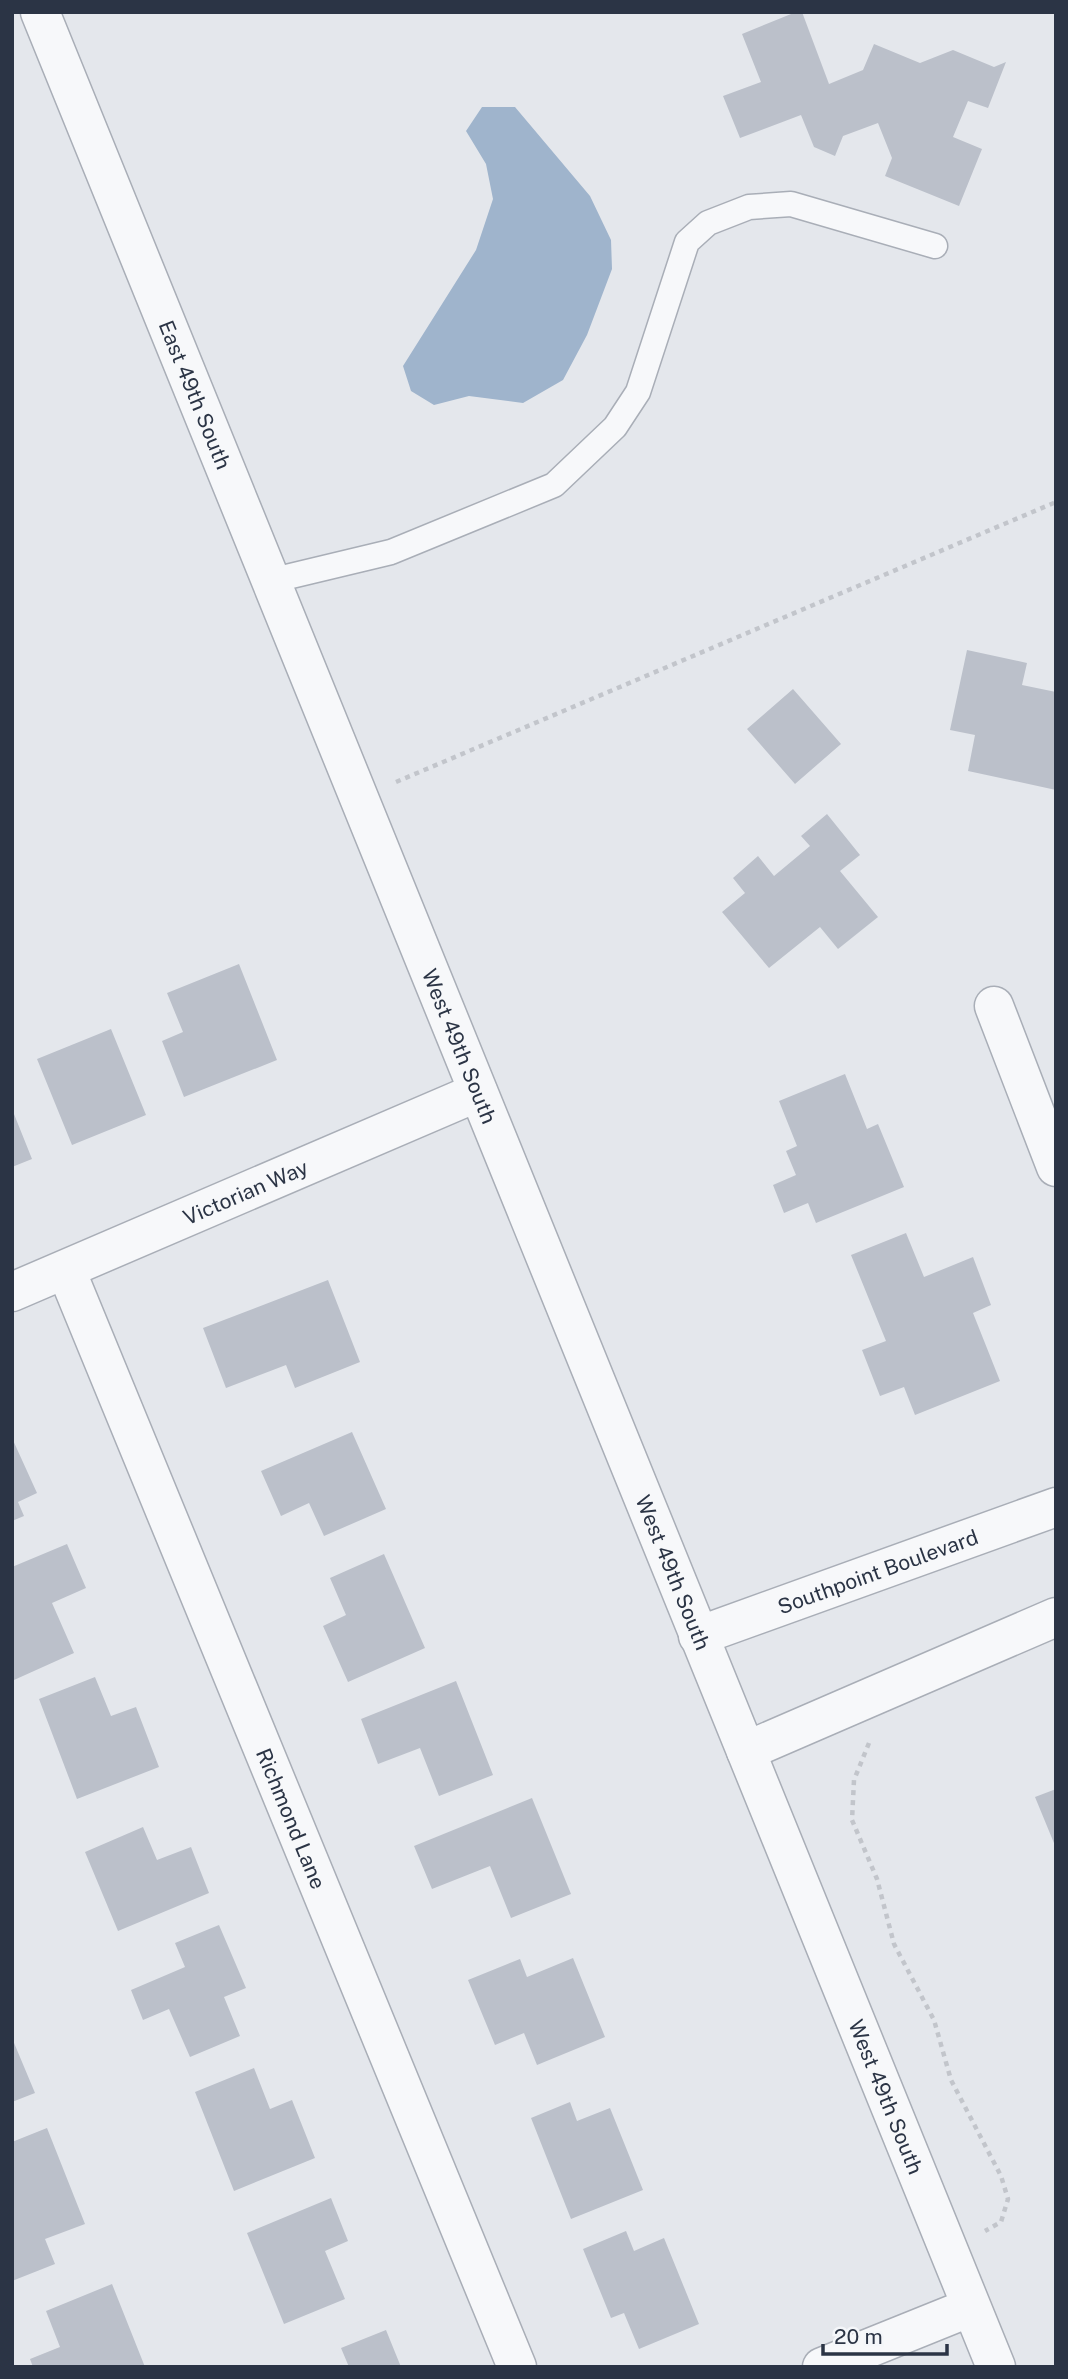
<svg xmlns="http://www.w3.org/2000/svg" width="1068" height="2379" viewBox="0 0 1068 2379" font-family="'Public Sans',sans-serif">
<rect width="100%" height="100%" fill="#e4e7ec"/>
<!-- water -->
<path fill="#9fb4cc" d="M482 107H515L590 196 611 240 612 269 587 335 563 380 523 403 469 396 434 405 411 391 403 366 476 250 493 199 486 164 466 131Z"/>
<!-- building -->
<path fill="#bbc0ca" d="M796 12H802L829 84 863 70 874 44 920 63 953 50 994 67 1006 62 988 108 968 101 953 137 982 149 959 206 885 176 892 158 878 123 843 136 835 156 814 147 801 115 740 138 723 96 761 82 742 34Z
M967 650 1027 663 1022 685 1056 692V790L968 771 975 735 950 730Z
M793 689 841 744 795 784 747 729Z
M827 814 860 855 840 871 878 917 838 949 820 927 769 968 722 912 745 893 733 878 758 856 774 876 810 846 801 836Z
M239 964 277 1060 184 1097 162 1041 183 1032 167 993Z
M111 1029 146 1115 72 1145 37 1059Z
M845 1074 867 1129 878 1124 904 1187 816 1223 808 1203 784 1213 773 1185 796 1175 786 1151 797 1146 779 1101Z
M12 1109 32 1159 12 1167Z
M906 1233 924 1277 973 1257 991 1305 973 1313 1000 1381 915 1415 904 1387 880 1396 862 1350 886 1341 851 1255Z
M328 1280 360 1362 295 1388 286 1365 226 1388 203 1328Z
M352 1432 386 1509 324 1536 309 1503 281 1516 261 1471Z
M12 1438 37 1493 18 1502 24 1516 12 1521Z
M67 1544 86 1588 52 1603 74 1653 14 1680 12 1676V1567Z
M384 1554 425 1648 348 1682 323 1626 346 1615 330 1578Z
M95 1677 111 1716 136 1707 159 1767 77 1799 39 1699Z
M456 1681 493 1775 439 1796 420 1748 378 1764 361 1719Z
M1056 1789V1848L1035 1797Z
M532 1798 571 1894 511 1918 490 1866 432 1889 414 1846Z
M143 1827 157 1860 191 1847 209 1893 118 1931 85 1852Z
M219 1925 246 1988 224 1997 240 2036 190 2057 169 2009 143 2020 131 1990 185 1967 175 1943Z
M573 1958 605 2037 537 2065 524 2033 495 2045 468 1980 520 1959 527 1977Z
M12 2038 35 2093 12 2102Z
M254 2068 270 2109 292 2100 315 2158 234 2191 195 2092Z
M570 2102 577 2121 610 2108 643 2190 571 2219 531 2118Z
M47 2128 85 2224 45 2239 55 2264 12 2281V2142Z
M331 2198 348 2241 325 2251 345 2299 284 2324 247 2233Z
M626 2231 634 2251 664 2238 699 2324 639 2349 624 2313 611 2318 583 2249Z
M112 2284 145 2367H33L30 2359 60 2347 46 2311Z
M386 2330 401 2367H349L341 2348Z"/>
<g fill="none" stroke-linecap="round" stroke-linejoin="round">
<defs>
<path id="service" d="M270 581 391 552 554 485 615 427 638 392 687 242 708 223 749 207 791 204 935 246"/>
<g id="minor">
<path d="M994 1006 1056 1167"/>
<path id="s1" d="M66 1270 517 2367"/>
<path id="s2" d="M12 1292 478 1092"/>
<path id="s3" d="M698 1636 1056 1507"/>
<path d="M746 1751 1056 1617"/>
<path d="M822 2367 971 2307"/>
</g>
<g id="tertiary">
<path id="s4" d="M40 12 996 2367"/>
</g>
</defs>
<!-- service casing -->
<use href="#service" stroke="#a9aeb7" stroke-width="27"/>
<!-- minor casing -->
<use href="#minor" stroke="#a9aeb7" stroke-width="41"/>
<!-- tertiary casing -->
<use href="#tertiary" stroke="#a9aeb7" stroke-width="41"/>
<!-- path -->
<path stroke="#c2c5cb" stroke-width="4.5" stroke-dasharray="5 5" stroke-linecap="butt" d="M396 782 1056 502
M869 1743 854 1780 852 1820 877 1879 894 1944 934 2020 951 2080 1001 2176 1008 2199 1001 2222 985 2231"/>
<!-- service -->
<use href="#service" stroke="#f7f8fa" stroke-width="24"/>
<!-- minor -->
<use href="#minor" stroke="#f7f8fa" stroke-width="38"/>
<!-- tertiary -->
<use href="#tertiary" stroke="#f7f8fa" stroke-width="38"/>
</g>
<g text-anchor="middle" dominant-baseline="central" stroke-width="5" stroke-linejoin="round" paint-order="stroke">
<!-- street labels -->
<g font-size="21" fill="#2b3445" stroke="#f4f6f9">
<text stroke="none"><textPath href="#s4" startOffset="413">East 49th South</textPath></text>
<text stroke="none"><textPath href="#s4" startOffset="1116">West 49th South</textPath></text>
<text stroke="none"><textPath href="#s2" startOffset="254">Victorian Way</textPath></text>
<text stroke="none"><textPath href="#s3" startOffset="191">Southpoint Boulevard</textPath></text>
<text stroke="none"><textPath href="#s4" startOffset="1684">West 49th South</textPath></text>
<text stroke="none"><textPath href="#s1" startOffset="593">Richmond Lane</textPath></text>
<text stroke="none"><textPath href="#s4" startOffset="2250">West 49th South</textPath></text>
</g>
</g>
<!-- border -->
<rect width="1068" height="2379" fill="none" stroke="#2b3445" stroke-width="28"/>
<!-- scale -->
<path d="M823 2344v10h124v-10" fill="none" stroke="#2b3445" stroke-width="3.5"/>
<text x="834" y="2344" font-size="21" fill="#2b3445" stroke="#f4f6f9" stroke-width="5" paint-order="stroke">20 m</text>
</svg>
